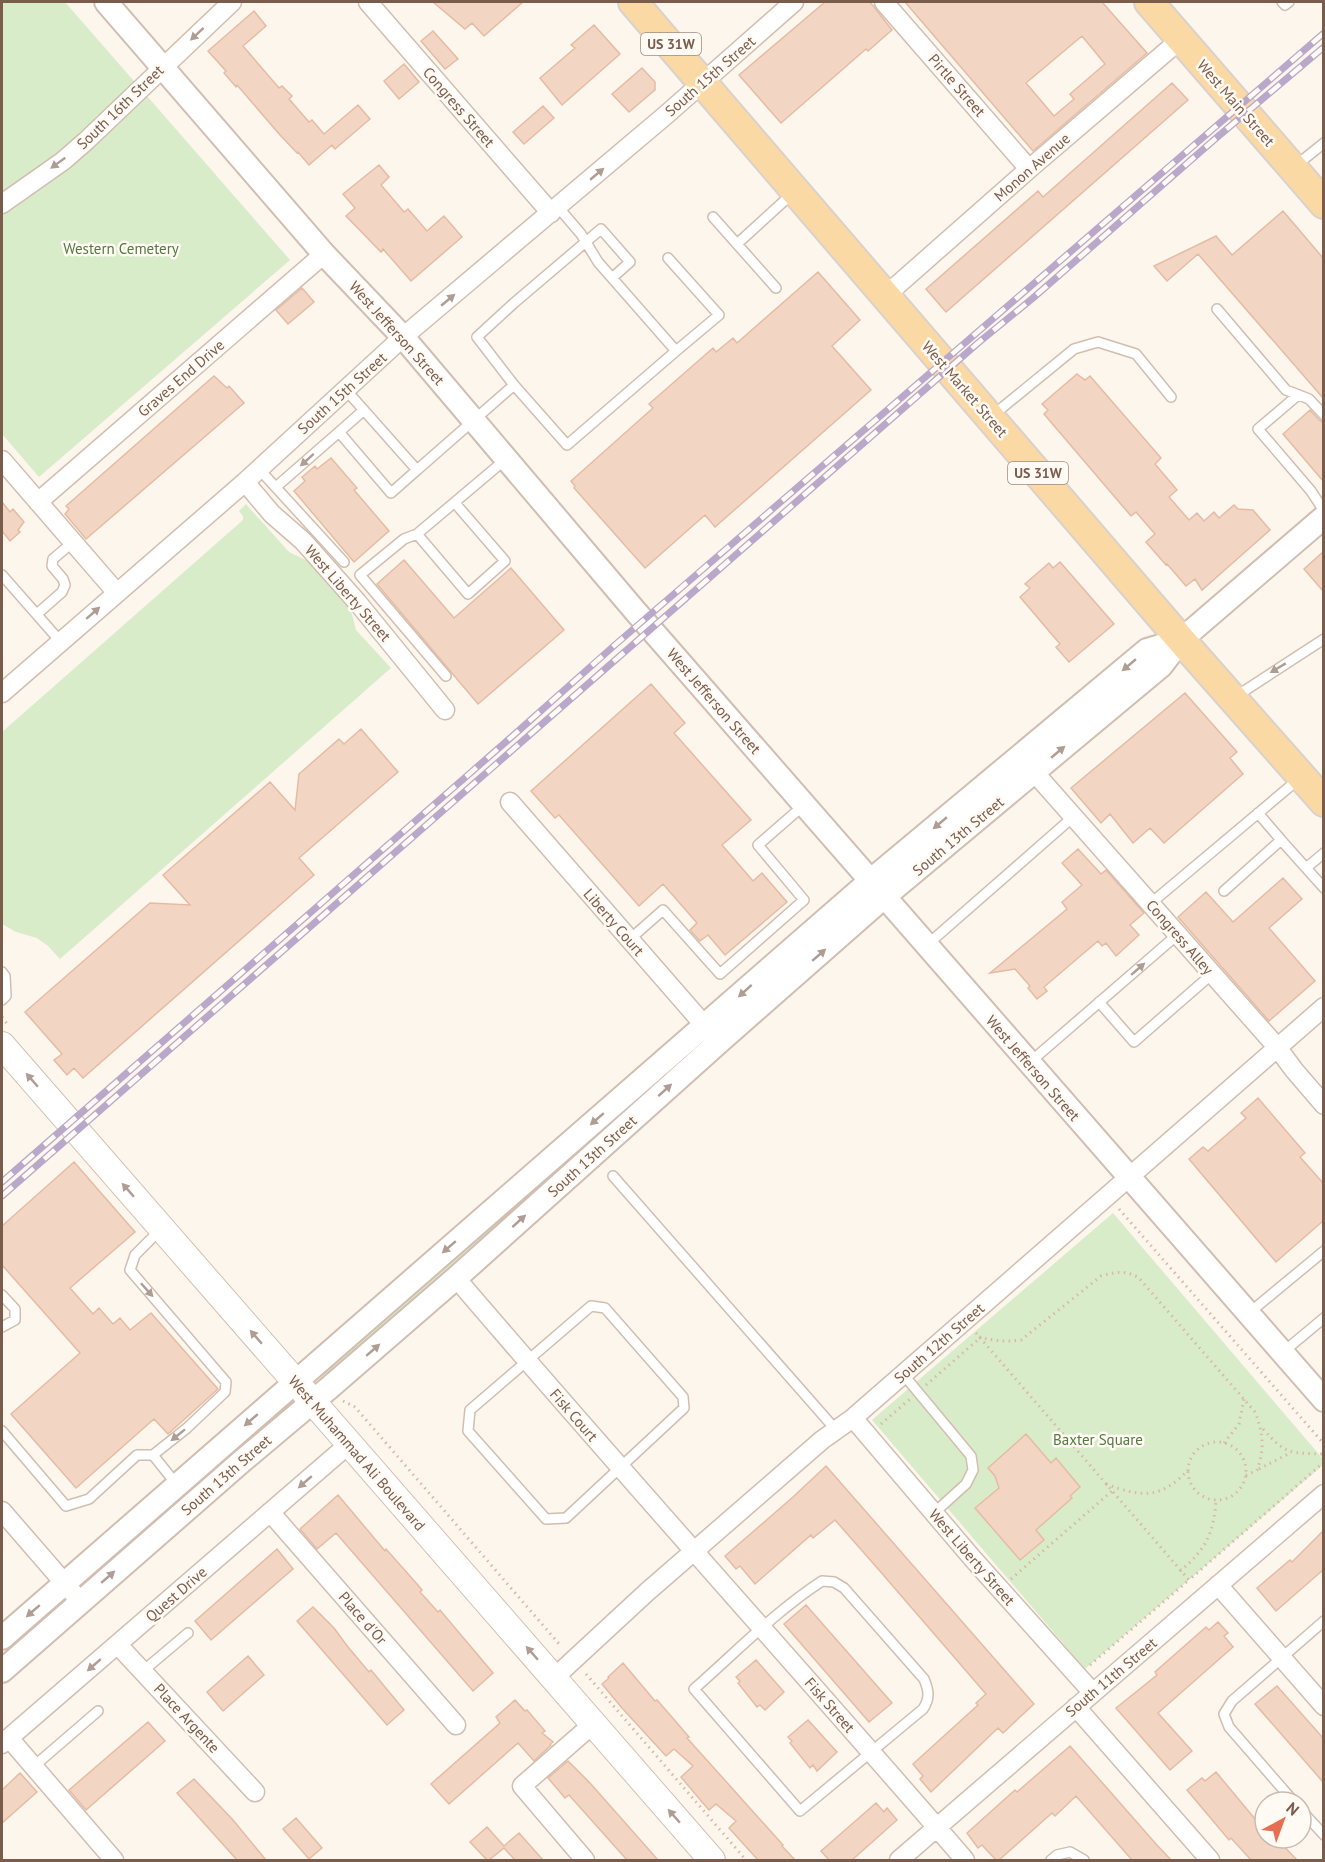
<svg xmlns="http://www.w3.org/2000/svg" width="1325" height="1862" viewBox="0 0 1325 1862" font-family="'PT Sans',sans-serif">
<rect width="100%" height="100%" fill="#fdf6ec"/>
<!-- green -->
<path fill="#d8ecc9" d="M2 2H65L290 260 39 477 2 434Z
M246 504 289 552 312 563 350 607 356 630 391 668 60 959 48 946 37 938 16 932 2 924V732L243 520V516L239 511Z
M639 1097 617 1124 326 1377 321 1374Z
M1113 1213 1323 1459V1465L1085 1669 872 1420Z
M229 1453 207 1483 89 1581 87 1577Z"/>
<!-- building -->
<path fill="#f3d5c3" stroke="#e6bba3" stroke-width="1.5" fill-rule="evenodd" d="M433 2H523L484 36 472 23 465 29Z
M825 2H870L892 30 868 51 866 49 781 123 739 75Z
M905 2H1102L1147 53 1033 151ZM1082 36 1105 64 1070 94 1074 99 1054 116 1026 83Z
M254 11 266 26 243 46 279 88 282 86 292 96 289 99 309 122 312 120 324 134 358 105 370 119 335 149 332 145 309 165 298 152 297 153 280 135 237 85 236 87 224 73 226 71 208 51Z
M594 25 620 54 562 105 540 78 575 48 571 45Z
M433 31 458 59 445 69 421 41Z
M404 64 419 82 399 99 384 81Z
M642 68 655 82V90L629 112 612 94Z
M1172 83 1188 100 946 312 926 289 1038 191 1043 197Z
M543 106 554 118 524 144 513 132Z
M379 165 389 177 381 185 404 212 408 209 427 231 444 216 462 237 411 281 383 249 381 252 346 216 355 208 343 194Z
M1283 211 1323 258V398L1198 254 1167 281 1154 266 1216 236 1232 255Z
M818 272 860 320 832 346 871 390 715 527 705 515 645 568 574 488 575 486 571 481 653 408 649 404 713 348 716 352 733 338 737 343Z
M302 288 314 302 288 324 276 310Z
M1077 374 1085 380 1090 376 1161 458 1155 464 1177 490 1169 497 1189 520 1197 513 1204 521 1214 512 1219 518 1234 505 1238 509 1253 510 1270 530 1202 590 1195 579 1186 586 1167 564 1166 565 1146 542 1155 534 1136 512 1131 516 1044 414 1048 410 1042 404Z
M214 376 227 388 229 386 244 403 86 539 65 514 69 509 66 506Z
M1310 410 1319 420 1323 422V481L1283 434Z
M331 458 357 488 354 490 389 531 354 562 294 491 305 481 302 477 315 466 317 469Z
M2 502 10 512 13 509 24 522 18 530 20 532 10 541 2 531Z
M1323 552V591L1304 569Z
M404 560 454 618 511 568 564 630 478 704 377 584Z
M1060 562 1114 624 1069 662 1056 647 1060 644 1020 597 1030 588 1025 584 1049 563 1053 568Z
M651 684 685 723 674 733 751 820 722 845 753 881 762 873 787 902 725 955 708 935 700 941 690 930 697 923 663 884 639 906 559 815 555 818 531 791Z
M1185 693 1237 752 1230 758 1243 774 1164 843 1150 828 1133 843 1110 814 1101 823 1071 788Z
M361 729 398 772 299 858 314 875 83 1078 74 1068 67 1075 54 1060 62 1054 25 1012 150 903 190 905 163 875 270 782 295 810 299 774 339 739 344 744Z
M1078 849 1101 874 1106 870 1144 913 1130 925 1139 935 1116 956 1106 943 1102 946 1098 941 1044 987 1047 991 1037 999 1028 988 1030 986 1015 969 990 973 1067 909 1062 902 1082 885 1062 863Z
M1283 878 1302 899 1269 928 1315 981 1269 1021 1178 917 1206 892 1233 922Z
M1258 1098 1305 1153 1300 1157 1323 1183V1221L1276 1262 1189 1159 1203 1147 1208 1151 1246 1118 1241 1113Z
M74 1162 135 1232 70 1288 93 1314 99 1308 113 1324 120 1318 130 1330 151 1313 218 1389 168 1434 154 1419 76 1488 11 1414 80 1353 2 1265V1226Z
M1026 1434 1051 1463 1056 1458 1080 1487 1070 1496 1072 1498 1036 1530 1044 1540 1020 1560 975 1508 999 1488 995 1476 988 1468Z
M826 1466 1034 1704 1003 1733 998 1728 931 1792 920 1779 923 1776 913 1764 978 1705 976 1703 986 1694 879 1570 835 1520 813 1538 811 1535 755 1584 740 1566 736 1569 725 1556 793 1497Z
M338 1495 385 1551 386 1549 417 1584 422 1590 420 1592 438 1612 440 1610 493 1673 473 1691 336 1533 317 1549 300 1529Z
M1323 1531V1570L1276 1611 1257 1588 1290 1560 1292 1562Z
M277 1549 293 1569 211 1640 195 1621Z
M806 1605 892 1703 869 1722 784 1624Z
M313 1607 334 1628 348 1647 369 1672 371 1670 404 1710 387 1725 297 1621Z
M1218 1622 1228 1633 1224 1636 1233 1647 1158 1713 1192 1751 1170 1770 1116 1708 1157 1675 1155 1672 1206 1627 1209 1630Z
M248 1656 264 1675 223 1711 207 1692Z
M756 1660 784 1692 765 1710 760 1705 757 1707 738 1683 740 1681 736 1677Z
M623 1663 655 1701 657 1700 671 1716 689 1737 687 1738 783 1845 782 1846 795 1860H758L729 1828 736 1821 716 1804 709 1810 702 1802 681 1777 693 1766 674 1749 666 1756 622 1708 602 1684 609 1678 608 1677Z
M1277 1686 1323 1738V1782L1255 1704Z
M515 1700 525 1711 527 1710 545 1731 542 1733 553 1742 550 1744 551 1745 534 1761 518 1743 449 1804 431 1784 500 1723 496 1717Z
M808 1720 837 1752 817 1771 813 1765 810 1768 790 1743 792 1741 788 1737Z
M148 1722 165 1741 86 1810 69 1790Z
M1070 1746 1156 1844 1171 1860H1132L1076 1796 1055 1816 1052 1813 999 1860H996L982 1845 978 1848 967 1833 1015 1790 1017 1792Z
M568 1761 590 1783 658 1860H627L569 1795 565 1798 548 1778Z
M1216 1772 1265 1831V1838H1276L1297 1860H1251L1231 1838 1229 1840 1187 1790 1202 1778 1205 1781Z
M20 1773 37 1792 2 1823V1790Z
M194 1779 233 1820 266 1860H237L177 1793Z
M876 1803 884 1812 887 1808 897 1820 852 1860H829L821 1851Z
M296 1818 322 1848 309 1859 283 1829Z
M487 1827 504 1846 519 1833 543 1860H515L504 1848 489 1860H487L470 1842Z"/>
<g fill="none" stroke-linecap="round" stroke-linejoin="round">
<defs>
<path id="service" d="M1282 2 1285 5 1289 2
M1294 167 1324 143
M713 217 776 288
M737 244 794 192
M668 258 719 315 676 351
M1217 309 1286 390 1309 399 1324 415
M514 385 567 445 676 351 598 262 581 234 558 207
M346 390 417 470 514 385 477 337 514 303 601 229 630 262 612 278
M1298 395 1258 429 1311 491 1324 511
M364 410 339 432 391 493 417 470
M992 416 1074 349 1098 342 1136 354 1171 397
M259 469 344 562
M276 487 339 432
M417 534 468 594 505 561 455 503
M2 575 60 641
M37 614 62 592 65 585 63 579 52 566 53 559 73 542
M446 676 360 575 404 539 417 534 506 459
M1235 697 1324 639
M1258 813 1281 840
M1324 853 1306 868 1324 888
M1224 891 1281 840 1306 868
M1150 904 1300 778
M629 940 663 910 720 974 804 900 758 845 804 805
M928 944 1073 817
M2 972 5 976 6 996 2 1000
M1099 1002 1134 1042 1212 974
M1029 1063 1177 935
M613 1176 836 1430
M2 1295 15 1309V1320L2 1327
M591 1306 605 1308 683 1397 684 1408 566 1518 546 1519 468 1431 470 1410Z
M1249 1313 1324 1251
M1282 1353 1324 1318
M903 1374 971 1456 973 1470 966 1484 934 1513
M2 1431 66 1506 89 1499 137 1455H153L177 1485
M153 1455 187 1428 225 1392 226 1382 130 1270 135 1255 160 1230
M822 1581 834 1582 844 1588 924 1679C929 1691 930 1698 923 1709L800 1811 694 1689C736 1652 776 1611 822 1581Z
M143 1671 188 1633
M33 1767 98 1711
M1294 1802 1229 1727 1224 1714 1232 1701 1324 1621
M1301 1810 1324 1835
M1051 1860 1057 1855 1070 1852 1084 1860"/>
<path id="minor" d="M368 2 551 213
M884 2 1029 169
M2 204 63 161 86 141 232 2
M885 296 1029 169 1181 39
M2 460 117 593
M245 482 272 514 303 541 358 603 445 710
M38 502 324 254
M2 693 245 482 403 337 667 114 794 2
M1034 772 1277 1047 1294 1070 1324 1105
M510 802 712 1034
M456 1278C623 1474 797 1665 965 1860
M853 1418 973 1559 1093 1693
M2 1511 80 1601
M270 1512 456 1725
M1218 1585 1324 1706
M118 1645 255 1792
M554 1678 647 1592 822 1440 853 1418 1324 1007
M1076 1707 1210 1860
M9 1738 114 1860
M2 1744 349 1444
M585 1860 522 1786 593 1724
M899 1860 1324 1494"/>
<path id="tertiary" d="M106 2 324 254 403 337 636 612 1324 1400
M2 1638 870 881 1147 650 1181 640
M2 1671 241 1462 329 1388 456 1278 719 1042 884 897 1161 666 1181 640 1324 517"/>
<path id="secondary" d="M2 1045 712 1860"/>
<path id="primary" d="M633 2 1181 640 1324 802
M1149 2 1324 204"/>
</defs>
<!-- service casing -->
<use href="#service" stroke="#d1beb0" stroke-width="12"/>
<!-- minor casing -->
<use href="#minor" stroke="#d1beb0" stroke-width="21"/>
<!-- tertiary casing -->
<use href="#tertiary" stroke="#d1beb0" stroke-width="26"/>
<!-- secondary casing -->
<use href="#secondary" stroke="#d6c0b0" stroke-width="28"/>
<!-- primary casing -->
<use href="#primary" stroke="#dad1cd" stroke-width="32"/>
<!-- path -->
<path stroke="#d9b8a5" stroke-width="3" stroke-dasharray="1.5 4.5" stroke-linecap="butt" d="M2 1017 8 1025
M1119 1209 1324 1444
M976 1333 1189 1580 1324 1462
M979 1337C994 1341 1006 1342 1021 1340L1101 1276C1115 1272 1126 1270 1139 1278L1255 1412C1263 1432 1265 1449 1257 1470L1245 1476
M926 1385 980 1338
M343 1401 355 1407 560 1645
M881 1424 910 1399
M1263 1429C1286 1455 1290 1453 1324 1454
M1188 1471a29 29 0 1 1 58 0a29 29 0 1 1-58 0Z
M1224 1443 1239 1424 1244 1399
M1259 1469 1290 1453
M1106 1484C1141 1497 1160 1500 1188 1470
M1180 1571C1206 1550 1214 1532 1216 1500
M1011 1579 1112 1491
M1090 1665 1189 1580
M586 1674 746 1860"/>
<!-- service -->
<use href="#service" stroke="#fff" stroke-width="9"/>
<!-- minor -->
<use href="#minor" stroke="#fff" stroke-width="18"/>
<!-- tertiary -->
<use href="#tertiary" stroke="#fff" stroke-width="22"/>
<!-- secondary -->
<use href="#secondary" stroke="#fff" stroke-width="26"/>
<!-- primary -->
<use href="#primary" stroke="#fbd9a5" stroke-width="28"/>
<defs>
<path id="rail" d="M2 1182 516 733 616 644 1324 33
M2 1196 978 343 1033 298 1215 139 1324 47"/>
</defs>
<!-- rail casing -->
<use href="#rail" stroke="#b9a8c9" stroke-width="7"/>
<!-- rail -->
<use href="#rail" stroke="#fffaf3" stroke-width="4.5" stroke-dasharray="14" stroke-linecap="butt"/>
</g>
<!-- one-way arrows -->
<defs><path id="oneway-solid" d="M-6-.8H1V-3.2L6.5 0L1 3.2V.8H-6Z" transform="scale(1.5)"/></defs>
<g fill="#af9d94">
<use href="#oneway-solid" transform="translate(197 34) rotate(137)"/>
<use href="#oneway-solid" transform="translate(58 163) rotate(144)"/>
<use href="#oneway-solid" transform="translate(597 174) rotate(-40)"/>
<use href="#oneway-solid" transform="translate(448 300) rotate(-40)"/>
<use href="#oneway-solid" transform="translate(307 460) rotate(138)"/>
<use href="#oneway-solid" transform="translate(93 613) rotate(-41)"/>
<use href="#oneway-solid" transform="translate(1129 665) rotate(140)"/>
<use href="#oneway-solid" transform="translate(1278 668) rotate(149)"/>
<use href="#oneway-solid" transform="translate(1058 752) rotate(-40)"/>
<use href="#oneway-solid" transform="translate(940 823) rotate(140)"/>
<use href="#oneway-solid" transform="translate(819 955) rotate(-41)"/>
<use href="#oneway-solid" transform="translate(1138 969) rotate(-41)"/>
<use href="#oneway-solid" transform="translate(745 991) rotate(138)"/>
<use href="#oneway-solid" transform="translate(32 1080) rotate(-131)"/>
<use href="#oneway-solid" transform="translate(665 1090) rotate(-42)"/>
<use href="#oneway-solid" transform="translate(597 1119) rotate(139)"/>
<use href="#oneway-solid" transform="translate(128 1190) rotate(-131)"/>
<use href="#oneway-solid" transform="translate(519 1221) rotate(-42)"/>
<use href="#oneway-solid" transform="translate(449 1247) rotate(139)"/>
<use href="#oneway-solid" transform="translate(147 1290) rotate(48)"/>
<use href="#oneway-solid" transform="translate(256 1337) rotate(-131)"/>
<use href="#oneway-solid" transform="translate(373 1350) rotate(-41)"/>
<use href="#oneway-solid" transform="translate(251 1420) rotate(139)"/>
<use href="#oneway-solid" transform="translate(178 1435) rotate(141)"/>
<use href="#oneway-solid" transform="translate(305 1482) rotate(139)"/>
<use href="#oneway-solid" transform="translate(108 1577) rotate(-41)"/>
<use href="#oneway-solid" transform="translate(33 1611) rotate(139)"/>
<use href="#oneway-solid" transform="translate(532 1653) rotate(-131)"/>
<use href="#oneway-solid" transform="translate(94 1665) rotate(139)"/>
<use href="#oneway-solid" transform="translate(674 1816) rotate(-131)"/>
</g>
<g text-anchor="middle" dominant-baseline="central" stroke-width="5" stroke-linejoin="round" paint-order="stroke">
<!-- shield labels -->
<g fill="#fffaf3" stroke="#a28b7f" stroke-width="1.5">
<rect x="641" y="33" width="60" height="22" rx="4.5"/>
<rect x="1008" y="462" width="60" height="22" rx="4.5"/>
</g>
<g font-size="14" font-weight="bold" fill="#7a5c4d">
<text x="671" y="44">US 31W</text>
<text x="1038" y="473">US 31W</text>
</g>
<!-- street labels -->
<g font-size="15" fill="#7a5c4d" stroke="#fffaf3">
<text transform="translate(710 76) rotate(-41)">South 15th Street</text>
<text transform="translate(957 85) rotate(49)">Pirtle Street</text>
<text transform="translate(1236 103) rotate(49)">West Main Street</text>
<text transform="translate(120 107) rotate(-44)">South 16th Street</text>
<text transform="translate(459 107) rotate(49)">Congress Street</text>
<text transform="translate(1032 167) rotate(-41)">Monon Avenue</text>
<text transform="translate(397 333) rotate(48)">West Jefferson Street</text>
<text transform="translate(181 378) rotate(-41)">Graves End Drive</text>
<text transform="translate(965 389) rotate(49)">West Market Street</text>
<text transform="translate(342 393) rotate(-42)">South 15th Street</text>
<text transform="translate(348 593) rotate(49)">West Liberty Street</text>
<text transform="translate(714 701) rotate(49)">West Jefferson Street</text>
<text transform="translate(958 836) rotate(-40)">South 13th Street</text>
<text transform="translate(614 922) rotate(49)">Liberty Court</text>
<text transform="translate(1180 937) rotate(49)">Congress Alley</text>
<text transform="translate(1033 1068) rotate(49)">West Jefferson Street</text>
<text transform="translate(592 1156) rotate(-42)">South 13th Street</text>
<text transform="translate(939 1343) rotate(-41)">South 12th Street</text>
<text transform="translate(574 1415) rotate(49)">Fisk Court</text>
<text transform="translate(357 1453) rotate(49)">West Muhammad Ali Boulevard</text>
<text transform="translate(226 1475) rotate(-41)">South 13th Street</text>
<text transform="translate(972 1557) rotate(49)">West Liberty Street</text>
<text transform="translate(176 1594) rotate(-41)">Quest Drive</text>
<text transform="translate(363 1618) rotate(49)">Place d'Or</text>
<text transform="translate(1111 1677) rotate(-40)">South 11th Street</text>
<text transform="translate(830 1705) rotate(49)">Fisk Street</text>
<text transform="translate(187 1718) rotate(47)">Place Argente</text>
</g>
<!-- park labels -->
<g font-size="15" fill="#537a41" stroke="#fffaf3">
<text x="121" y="248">Western Cemetery</text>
<text x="1098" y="1439">Baxter Square</text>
</g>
</g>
<!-- border -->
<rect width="1325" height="1862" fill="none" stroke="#7a5c4d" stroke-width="6"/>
<!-- north arrow -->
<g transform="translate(1283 1820) rotate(41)"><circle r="28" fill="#fffaf3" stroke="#cabbb1" stroke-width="1.5"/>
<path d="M0-4.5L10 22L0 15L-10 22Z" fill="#e76f51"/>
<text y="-9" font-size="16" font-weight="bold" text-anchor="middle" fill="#7a5c4d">N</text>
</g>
</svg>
